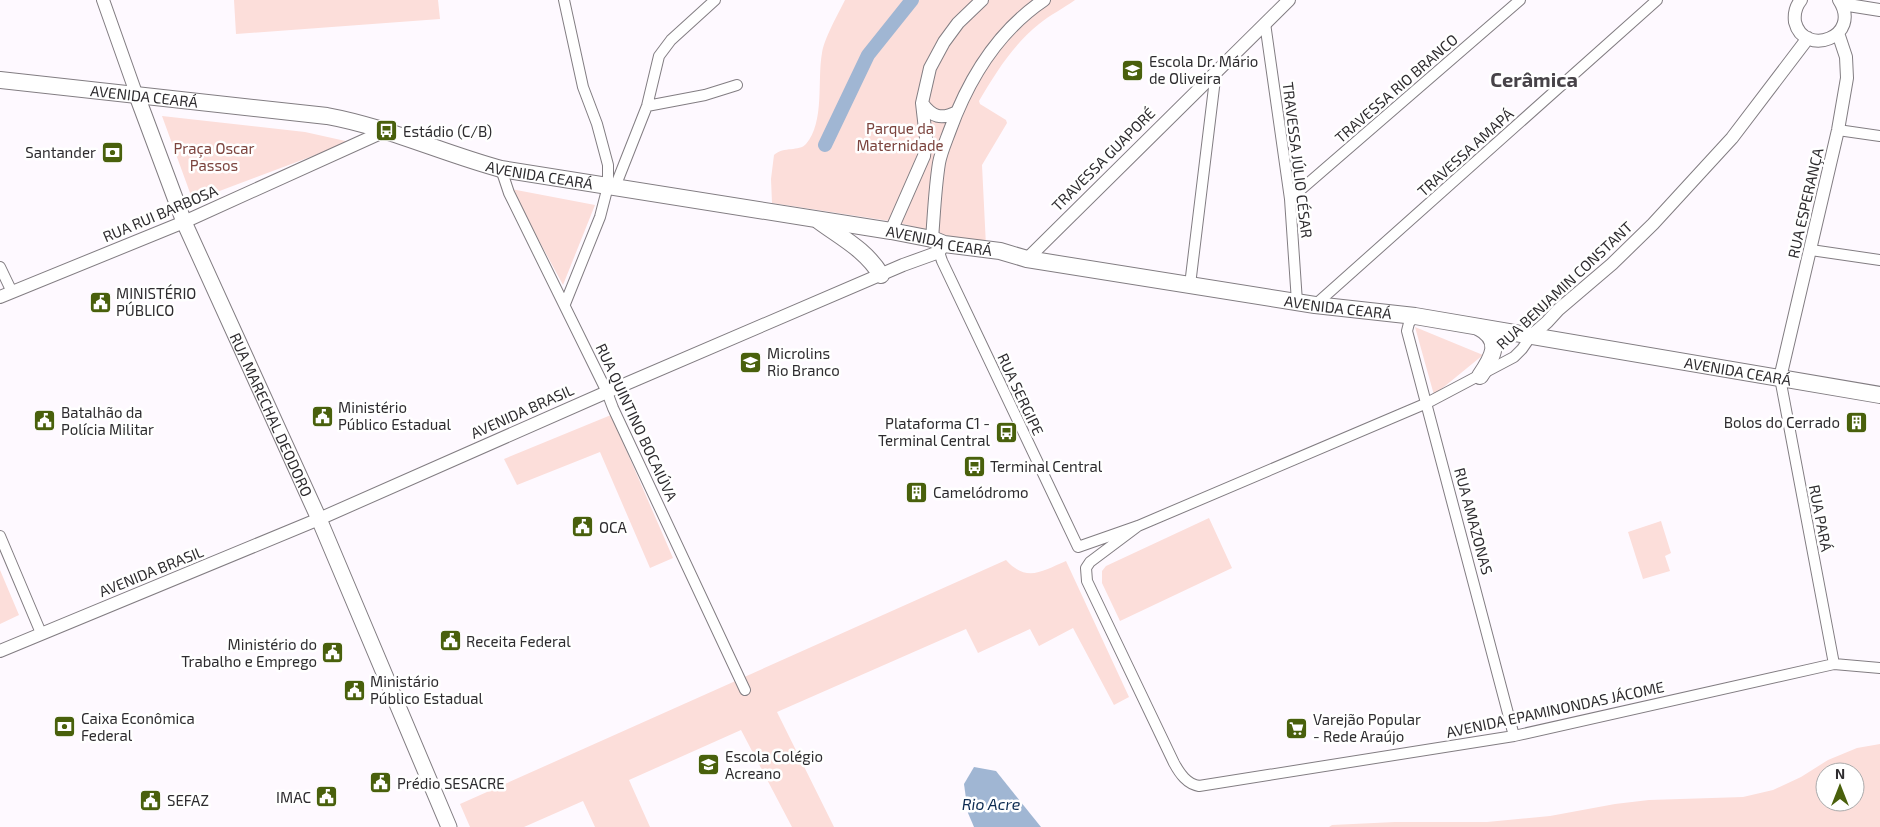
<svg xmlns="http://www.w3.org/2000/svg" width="1880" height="827" viewBox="0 0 1880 827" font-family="'Exo 2',sans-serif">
<rect width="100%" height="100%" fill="#fef9ff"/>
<!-- green -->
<path fill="#fcdeda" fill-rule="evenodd" d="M234 0H438L440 19 236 34Z
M845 0H1075C1064 8 1050 15 1039 24 1013 45 996 72 979 101L980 104 1006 120 1007 123 982 165 986 246 896 222 772 203 771 179 774 155C784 146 799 152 806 144 825 122 817 80 822 53 824 39 838 14 845 0Z
M162 116 305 132 350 142 193 201Z
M511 189 595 205 563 285Z
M1415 327 1483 355 1434 395Z
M611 415 673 558 650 568 600 452 517 485 504 459Z
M1209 518 1232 568 1120 621 1102 583V571L1106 566Z
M1661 521 1671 553 1665 556 1670 571 1643 579 1628 532Z
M1006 560C1027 583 1042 571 1066 561L1129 697 1114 705 1073 628 1039 646 1030 629 978 653 966 629 777 712 834 827H792L741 730 629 780 650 827H595L583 801 524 827H470L460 804Z
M0 570 19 615 0 624Z
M1880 744V827H1329L1332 825 1395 822H1487L1550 816 1615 804 1649 800 1743 797 1773 790 1801 777 1828 760 1857 748ZM1825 772H1855V802H1825Z"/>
<!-- water -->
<path fill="#a0b6d3" d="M974 767 996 771 1041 827H974L968 813 964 784Z"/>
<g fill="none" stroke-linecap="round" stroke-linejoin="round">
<!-- canal -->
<path stroke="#a0b6d3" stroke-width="14" d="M825 145 868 55 912 0"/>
<defs>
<path id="minor" d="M564 0 583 87 597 124 608 165V186L600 217 565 304
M1265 23 1290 199 1297 302
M647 106 705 95 737 85
M1838 130 1880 136
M501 169 509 193 607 392 613 408 745 690
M615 187 647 106 659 56 671 40 715 0
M1290 199 1520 0
M1811 250 1880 260
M939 252 942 261 1078 547 1138 526 1427 403 1514 357 1522 349 1531 336
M0 267 12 292
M1190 285 1216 71
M1315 305 1657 0
M1415 316 1409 323 1407 331 1514 736
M1780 378 1834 664
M1138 526 1090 562 1086 568 1087 581 1174 763C1180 774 1187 784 1199 786L1514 736 1834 664 1880 668
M0 536 41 633"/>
<path id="tertiary" d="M103 0 137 96
M1801 0C1795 7 1794 14 1795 22 1804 58 1863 37 1839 0
M1842 4 1880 10
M922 103C932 117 941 120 957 112
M891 231 924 156 926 138 922 103 930 68 944 42 958 23 982 0
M932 239C934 214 935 188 939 163 941 152 946 141 950 130 969 78 998 31 1044 0
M1027 259 1289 0
M0 297 184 222 385 131
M1531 336 1547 322 1558 310 1612 264 1653 224 1732 138 1808 38
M1780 378 1838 130 1847 78 1846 57 1838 33
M0 651 319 519 607 392 903 265 939 252 944 244"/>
<g id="secondary">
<path id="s1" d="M137 96 184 222 319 519 449 827"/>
</g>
<g id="primary">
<path id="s2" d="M0 80 327 116C387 127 442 153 501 169L891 231 932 239 944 244 1000 251 1027 259 1315 305 1415 316 1880 395"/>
<path d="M819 221C842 238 866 250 881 275"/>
<path d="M1478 327C1503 340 1493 357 1480 376"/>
</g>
</defs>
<!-- minor casing -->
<use href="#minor" stroke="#827d82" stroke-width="12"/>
<!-- tertiary casing -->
<use href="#tertiary" stroke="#827d82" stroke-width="14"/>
<!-- secondary casing -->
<use href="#secondary" stroke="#827d82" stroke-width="17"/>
<!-- primary casing -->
<use href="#primary" stroke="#827d82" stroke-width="18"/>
<!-- minor -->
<use href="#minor" stroke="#fff" stroke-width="10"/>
<!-- tertiary -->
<use href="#tertiary" stroke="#fff" stroke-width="12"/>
<!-- secondary -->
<use href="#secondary" stroke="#fff" stroke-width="15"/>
<!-- primary -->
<use href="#primary" stroke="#fff" stroke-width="16"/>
</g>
<!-- icons -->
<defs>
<symbol id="school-square" viewBox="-11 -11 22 22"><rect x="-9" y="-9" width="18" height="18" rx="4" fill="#49600c" stroke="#fff"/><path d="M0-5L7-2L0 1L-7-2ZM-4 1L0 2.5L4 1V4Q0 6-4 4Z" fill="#fff"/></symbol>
<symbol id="bus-square" viewBox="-11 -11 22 22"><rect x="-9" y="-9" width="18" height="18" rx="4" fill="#49600c" stroke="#fff"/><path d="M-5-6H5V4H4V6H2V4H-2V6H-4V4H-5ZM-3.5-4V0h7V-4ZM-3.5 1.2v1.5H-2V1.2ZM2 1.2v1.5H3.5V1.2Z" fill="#fff"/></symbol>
<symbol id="bank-square" viewBox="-11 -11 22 22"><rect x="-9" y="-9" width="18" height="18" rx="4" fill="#49600c" stroke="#fff"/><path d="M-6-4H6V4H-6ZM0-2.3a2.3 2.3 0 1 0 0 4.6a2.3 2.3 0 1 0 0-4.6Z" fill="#fff"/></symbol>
<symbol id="civic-square" viewBox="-11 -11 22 22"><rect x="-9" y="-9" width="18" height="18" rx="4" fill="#49600c" stroke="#fff"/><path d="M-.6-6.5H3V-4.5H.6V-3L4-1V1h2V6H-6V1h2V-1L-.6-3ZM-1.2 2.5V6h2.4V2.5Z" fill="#fff"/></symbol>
<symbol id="university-square" viewBox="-11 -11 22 22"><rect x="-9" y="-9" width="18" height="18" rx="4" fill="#49600c" stroke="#fff"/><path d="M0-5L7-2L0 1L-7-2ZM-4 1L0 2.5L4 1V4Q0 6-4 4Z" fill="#fff"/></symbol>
<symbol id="building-square" viewBox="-11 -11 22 22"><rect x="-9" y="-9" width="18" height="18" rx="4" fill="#49600c" stroke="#fff"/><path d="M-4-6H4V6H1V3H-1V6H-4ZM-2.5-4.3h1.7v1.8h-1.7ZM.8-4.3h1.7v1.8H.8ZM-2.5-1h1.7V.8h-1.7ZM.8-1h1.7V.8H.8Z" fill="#fff"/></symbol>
<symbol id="supermarket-square" viewBox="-11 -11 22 22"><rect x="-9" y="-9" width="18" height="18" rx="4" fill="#49600c" stroke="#fff"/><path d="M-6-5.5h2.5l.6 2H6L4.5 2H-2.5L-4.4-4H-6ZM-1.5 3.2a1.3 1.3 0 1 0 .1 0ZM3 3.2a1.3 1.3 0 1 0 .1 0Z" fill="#fff"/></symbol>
</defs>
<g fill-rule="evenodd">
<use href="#school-square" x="1120" y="58" width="25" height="25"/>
<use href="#bus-square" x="374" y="118" width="25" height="25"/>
<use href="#bank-square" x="100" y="140" width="25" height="25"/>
<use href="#civic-square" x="88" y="290" width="25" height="25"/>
<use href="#university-square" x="738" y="350" width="25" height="25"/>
<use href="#civic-square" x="310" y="404" width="25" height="25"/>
<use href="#civic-square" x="32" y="408" width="25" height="25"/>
<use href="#building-square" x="1844" y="410" width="25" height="25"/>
<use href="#bus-square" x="994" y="420" width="25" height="25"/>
<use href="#bus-square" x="962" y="454" width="25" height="25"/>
<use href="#building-square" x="904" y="480" width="25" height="25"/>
<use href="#civic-square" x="570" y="514" width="25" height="25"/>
<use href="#civic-square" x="438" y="628" width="25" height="25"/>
<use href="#civic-square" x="320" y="640" width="25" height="25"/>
<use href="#civic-square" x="342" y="678" width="25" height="25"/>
<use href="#bank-square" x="52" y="714" width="25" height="25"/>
<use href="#supermarket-square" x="1284" y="716" width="25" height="25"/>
<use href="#school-square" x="696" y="752" width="25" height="25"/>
<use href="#civic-square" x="368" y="770" width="25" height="25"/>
<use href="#civic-square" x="314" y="784" width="25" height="25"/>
<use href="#civic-square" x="138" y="788" width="25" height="25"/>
</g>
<g text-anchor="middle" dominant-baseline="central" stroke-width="5" stroke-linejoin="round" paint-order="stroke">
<!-- poi labels -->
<g font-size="15" fill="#2e2c2f" stroke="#fff" text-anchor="start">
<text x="1149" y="61">Escola Dr. Mário<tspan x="1149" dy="17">de Oliveira</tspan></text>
<text x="403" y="131">Estádio (C/B)</text>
<text x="96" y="152" text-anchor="end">Santander</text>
<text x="116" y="293">MINISTÉRIO<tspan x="116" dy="17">PÚBLICO</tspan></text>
<text x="767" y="353">Microlins<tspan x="767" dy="17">Rio Branco</tspan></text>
<text x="338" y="407">Ministério<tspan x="338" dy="17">Público Estadual</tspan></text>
<text x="61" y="412">Batalhão da<tspan x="61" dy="17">Polícia Militar</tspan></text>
<text x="1840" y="422" text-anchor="end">Bolos do Cerrado</text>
<text x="990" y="423" text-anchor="end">Plataforma C1 -<tspan x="990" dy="17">Terminal Central</tspan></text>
<text x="990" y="466">Terminal Central</text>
<text x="933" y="492">Camelódromo</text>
<text x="599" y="527">OCA</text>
<text x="466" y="641">Receita Federal</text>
<text x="317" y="644" text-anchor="end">Ministério do<tspan x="317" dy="17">Trabalho e Emprego</tspan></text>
<text x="370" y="681">Ministário<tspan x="370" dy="17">Público Estadual</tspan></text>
<text x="81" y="718">Caixa Econômica<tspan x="81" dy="17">Federal</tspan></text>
<text x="1313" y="719">Varejão Popular<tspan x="1313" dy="17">- Rede Araújo</tspan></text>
<text x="725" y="756">Escola Colégio<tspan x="725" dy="17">Acreano</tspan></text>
<text x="397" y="783">Prédio SESACRE</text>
<text x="311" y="797" text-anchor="end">IMAC</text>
<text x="167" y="800">SEFAZ</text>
</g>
<!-- street labels -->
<g font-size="15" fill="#2e2c2f" stroke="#fff">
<text transform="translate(1396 88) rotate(-41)">TRAVESSA RIO BRANCO</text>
<text stroke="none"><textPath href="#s2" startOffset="145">AVENIDA CEARÁ</textPath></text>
<text transform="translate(1465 152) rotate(-42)">TRAVESSA AMAPÁ</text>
<text transform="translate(1103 159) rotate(-45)">TRAVESSA GUAPORÉ</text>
<text transform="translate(1298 160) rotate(83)">TRAVESSA JÚLIO CÉSAR</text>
<text stroke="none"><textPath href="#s2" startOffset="550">AVENIDA CEARÁ</textPath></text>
<text transform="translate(1805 203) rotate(-77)">RUA ESPERANÇA</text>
<text transform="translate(160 213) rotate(-23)">RUA RUI BARBOSA</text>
<text stroke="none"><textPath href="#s2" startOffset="955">AVENIDA CEARÁ</textPath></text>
<text transform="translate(1564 285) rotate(-43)">RUA BENJAMIN CONSTANT</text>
<text stroke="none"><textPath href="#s2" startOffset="1360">AVENIDA CEARÁ</textPath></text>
<text stroke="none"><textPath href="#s2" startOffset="1765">AVENIDA CEARÁ</textPath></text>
<text transform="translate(1021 394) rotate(65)">RUA SERGIPE</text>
<text transform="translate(522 411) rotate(-24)">AVENIDA BRASIL</text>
<text stroke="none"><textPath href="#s1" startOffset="346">RUA MARECHAL DEODORO</textPath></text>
<text transform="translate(637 422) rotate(65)">RUA QUINTINO BOCAIÚVA</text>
<text transform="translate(1821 518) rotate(79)">RUA PARÁ</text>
<text transform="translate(1474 521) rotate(75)">RUA AMAZONAS</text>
<text transform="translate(151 571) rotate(-22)">AVENIDA BRASIL</text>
<text transform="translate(1555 709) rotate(-12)">AVENIDA EPAMINONDAS JÁCOME</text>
</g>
<!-- park labels -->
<g font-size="15" fill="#7c443e" stroke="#fff">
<text x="900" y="128">Parque da<tspan x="900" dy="17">Maternidade</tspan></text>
<text x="214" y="148">Praça Oscar<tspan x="214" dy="17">Passos</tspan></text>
</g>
<!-- water labels -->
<g font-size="16" font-style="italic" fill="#0c2b51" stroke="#fff">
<text x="991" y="803">Rio Acre</text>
</g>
<!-- district labels -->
<g font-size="20" font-weight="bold" fill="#474348" stroke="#fff">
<text x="1534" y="79">Cerâmica</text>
</g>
</g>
<!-- north arrow -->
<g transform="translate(1840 787)"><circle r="24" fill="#ffffff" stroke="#ababac"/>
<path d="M0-4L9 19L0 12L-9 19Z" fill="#49600c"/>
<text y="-8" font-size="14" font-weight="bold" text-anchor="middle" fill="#2e2c2f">N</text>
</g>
</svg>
